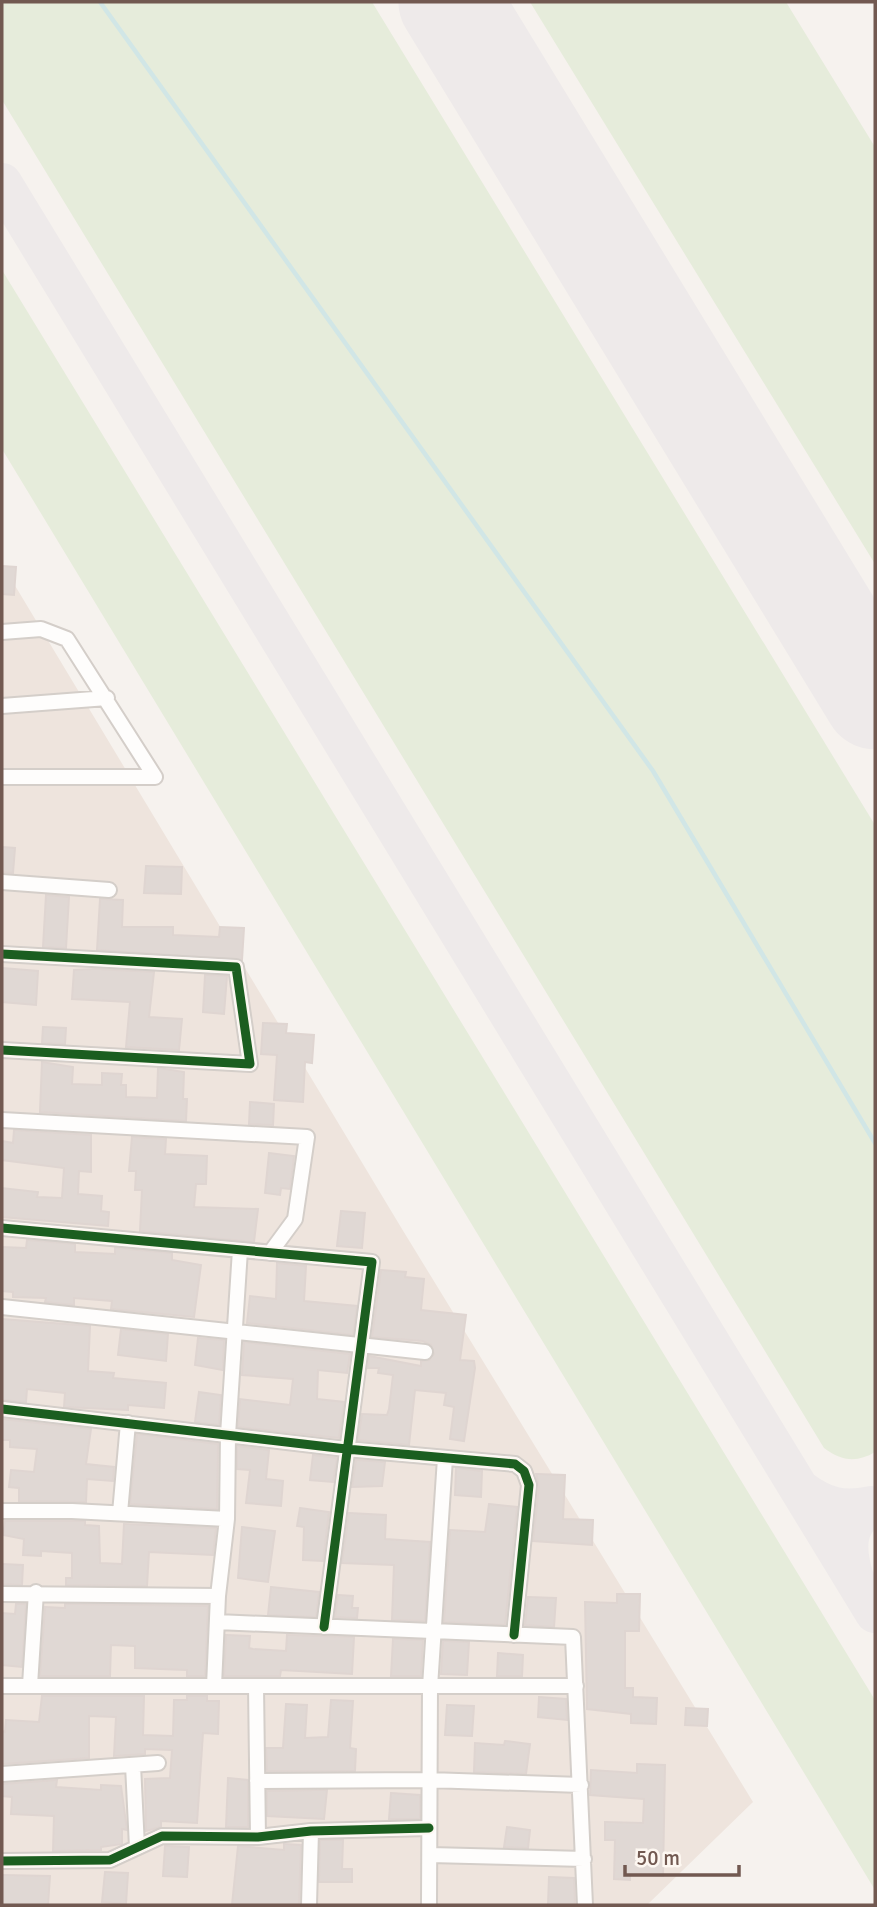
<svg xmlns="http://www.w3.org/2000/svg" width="877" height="1907" viewBox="0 0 877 1907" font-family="Signika,sans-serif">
<rect width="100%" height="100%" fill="#f6f2ee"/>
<!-- residential -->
<path fill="#eee4dd" d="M2 564 402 1229 753 1802 647 1905H2Z"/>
<!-- green -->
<path fill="#e6ecdb" d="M2 2H372L875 825V1452C857 1463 841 1461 824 1448L2 100Z
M530 2H786L875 147V564Z
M2 270 875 1700V1890L2 449Z"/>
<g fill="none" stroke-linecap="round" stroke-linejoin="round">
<!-- stream -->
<path stroke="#d1e6e6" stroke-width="4.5" d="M100 2 653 771 875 1143"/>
<!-- taxiway -->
<path stroke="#eeeaea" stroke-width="40" d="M2 183 875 1613
M801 1490C824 1507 842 1512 871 1506 845 1524 845 1547 853 1575"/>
<!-- runway -->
<path stroke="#eeeaea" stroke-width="103" d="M450 2 875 698"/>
</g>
<!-- building -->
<path fill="#e0d8d4" stroke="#dfd5d1" stroke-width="2" d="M2 566 16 567 14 595 2 594Z
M2 847 15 848 13 873 2 872Z
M146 866 182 867 181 894 144 893Z
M46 895 69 897 66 948 43 947Z
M100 899 123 900 122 927H173V935L219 937 220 927 244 928 242 960 97 950Z
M2 968 38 971 36 1005 2 1002Z
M96 969 154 972 149 1017 182 1019 179 1050 126 1047 130 1002 72 999 74 970Z
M205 975 227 976 224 1014 203 1012Z
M263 1023 287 1024 286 1033 314 1035 312 1063 305 1062 303 1102 274 1100 277 1055 261 1054Z
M43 1027 66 1028 65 1044 42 1043Z
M42 1062 73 1067 72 1084 102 1085V1073L122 1074 121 1085H126V1097L157 1098 158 1068 184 1072 183 1099H187L186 1121 40 1112Z
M250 1102 274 1104 273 1125 249 1124Z
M14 1130 91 1135V1172L79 1171 78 1194 102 1196 101 1211 109 1212 108 1226 2 1217V1188L38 1192 37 1197 62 1198 64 1168 2 1160V1141L13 1143Z
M132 1137 166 1139 165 1154 207 1156 206 1184H196L194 1207 258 1209 254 1242 140 1231 142 1190H135L136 1171H129Z
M269 1153 294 1156 290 1189 281 1188 280 1195 265 1193Z
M341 1211 365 1213 362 1248 337 1246Z
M27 1240 75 1244V1252L115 1254V1248L172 1253V1260L201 1265 194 1317 111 1309 112 1301 74 1298V1305L45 1302 46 1298 13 1297V1292L2 1291V1247L26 1248Z
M277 1263 306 1266 304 1301 357 1306 353 1335 247 1323 250 1296 276 1299Z
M381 1270 406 1272 405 1277 424 1279 421 1310 466 1315 460 1360 474 1361 475 1368 464 1441 450 1439 454 1407 444 1405 446 1393 415 1390 409 1445 358 1440 362 1414 387 1415 389 1409 393 1375 378 1373 379 1368H368L369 1356 421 1366V1361L429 1360 434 1354 431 1345 423 1341 372 1337Z
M2 1319 90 1326 88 1371 114 1373 113 1378 166 1383 164 1408 128 1405V1410L64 1407 65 1393 27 1389 26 1402 2 1400Z
M121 1329 168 1334 166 1361 118 1355Z
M198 1338 224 1340 223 1370 195 1365Z
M244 1342 350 1354 347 1373 318 1370 317 1399 344 1402 339 1438 238 1427 240 1399 290 1405 293 1379 242 1375Z
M199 1392 221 1395 219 1425 195 1422Z
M2 1419 91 1429 86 1464 114 1467 113 1481 87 1479 86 1502 19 1501V1488L9 1487 11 1470 34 1472 37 1449 10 1447V1440H2Z
M137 1434 218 1444 217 1509 130 1504Z
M237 1446 269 1450 266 1479 283 1481 281 1506 246 1503 250 1470 237 1469Z
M313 1455 337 1458 333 1482 310 1480Z
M356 1460 385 1462 382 1486 352 1487Z
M456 1468 482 1471 481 1497 455 1495Z
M536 1474 565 1475 563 1519 593 1520 592 1545 533 1541 539 1486Z
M489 1504 517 1507 505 1625 444 1622 450 1530 485 1532Z
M300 1508 329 1512 323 1561 303 1560 304 1527 297 1526Z
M349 1513 386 1515 385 1539 430 1542 425 1621 392 1620 394 1565 342 1563Z
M5 1521H85V1525L99 1526 100 1563 122 1564 124 1524 216 1528 213 1555 149 1552 147 1586 66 1585V1578H72V1553L41 1551V1556L23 1555 24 1539 3 1535Z
M242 1527 275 1531 268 1582 238 1578Z
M2 1564 23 1565 22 1585 2 1584Z
M271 1587 319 1592 316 1617 268 1615Z
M617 1594H640L639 1631H625V1688H633V1697L657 1698 656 1724 631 1723V1714L587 1709 585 1602 617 1603Z
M338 1595 353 1596 352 1608H358L357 1618 335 1617Z
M528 1597 556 1598 554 1627 525 1625Z
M16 1604H26L22 1667 2 1665V1613L15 1614Z
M65 1604 208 1606 205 1676H187V1670L135 1668V1646L111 1645 110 1676H40L45 1607 65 1608Z
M226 1635 250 1636 249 1648 253 1649 286 1651 287 1635 354 1637 352 1674 281 1670 280 1676H224Z
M393 1639 423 1640 421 1676H391Z
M443 1641 469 1642 467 1675 441 1674Z
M498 1653 523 1655 522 1676H497Z
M42 1696H144L143 1735 173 1736 174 1700H187V1696H207V1701H219L218 1734 203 1733 197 1823 161 1821V1827L146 1831 145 1779 170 1778 172 1750 145 1749V1754L114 1756 116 1717 89 1716V1758L2 1764V1731L5 1732 6 1720 39 1722Z
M539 1697 566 1699 567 1720 538 1717Z
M331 1700 353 1701 350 1748 356 1749 355 1771H267L266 1748H283L286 1704 307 1705 305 1738 328 1737Z
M447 1705 474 1706 472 1736 445 1735Z
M686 1708 708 1709 707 1726 685 1725Z
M505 1741 530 1744 526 1774 474 1772 475 1743 504 1745Z
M637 1764 665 1765 663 1876 630 1874V1880L614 1879 615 1840H605V1822L643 1823 644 1799 590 1795 591 1770 637 1773Z
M228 1778 248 1780V1827H226Z
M57 1780 56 1787 101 1790V1785L121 1786 127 1830 122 1829V1844L101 1847V1850L53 1851 54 1816 11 1814 12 1797 2 1796V1784Z
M327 1790 324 1819 267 1816V1791Z
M391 1793 420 1795V1819H389Z
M507 1827 530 1830 528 1848 504 1847Z
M320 1840H343L342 1869H352V1882H319Z
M284 1844 301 1845 299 1905H232L238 1846 284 1850Z
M165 1846 189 1847 187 1877 163 1876Z
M105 1872 128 1873 126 1904 102 1902Z
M2 1875 50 1876 48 1905H2Z
M549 1877 574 1878 575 1905H548Z"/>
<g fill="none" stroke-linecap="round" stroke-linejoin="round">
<defs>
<path id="street" d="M2 632 41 629 67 639 155 777
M2 706 107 698
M2 777H155
M2 882 109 890
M2 954 236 967 250 1064 2 1050
M2 1120 307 1137 295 1219 270 1253
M2 1228 372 1262 324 1627
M2 1307 425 1352
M2 1409 346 1449 515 1464 524 1471 529 1485 514 1635
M2 1511H72L227 1519
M120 1513 128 1423
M2 1594 218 1596
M217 1622 573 1637 585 1905
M30 1685 36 1592
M2 1686H576
M214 1686 218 1596 227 1519 228 1435 240 1250
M256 1686 258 1837
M133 1765 137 1847
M2 1774 158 1763
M257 1781 429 1780 581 1785
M430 1855 584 1859
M2 1861 110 1860 162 1836 258 1837 311 1831 429 1828
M309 1905 311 1831
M429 1905 430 1687 445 1458"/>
</defs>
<!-- street casing -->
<use href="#street" stroke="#d4cec9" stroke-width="18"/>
<!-- street -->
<use href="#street" stroke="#fefdfc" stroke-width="14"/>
<defs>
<path id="cycleway" d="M2 954 236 967 250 1064 2 1050
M2 1228 372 1262 324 1627
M2 1409 346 1449 515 1464 524 1471 529 1485 514 1635
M2 1861 110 1860 162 1836 258 1837 311 1831 429 1828"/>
</defs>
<!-- cycleway casing -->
<use href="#cycleway" stroke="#fdf7f1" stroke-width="13"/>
<!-- cycleway -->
<use href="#cycleway" stroke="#1b5e20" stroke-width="9"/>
</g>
<!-- border -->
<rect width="877" height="1907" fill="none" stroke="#725951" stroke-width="7"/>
<!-- scale -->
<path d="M625 1865v10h114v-10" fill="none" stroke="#725951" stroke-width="3.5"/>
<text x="636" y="1865" font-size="21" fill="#725951" stroke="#fdf7f1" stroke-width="5" paint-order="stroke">50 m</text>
</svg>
